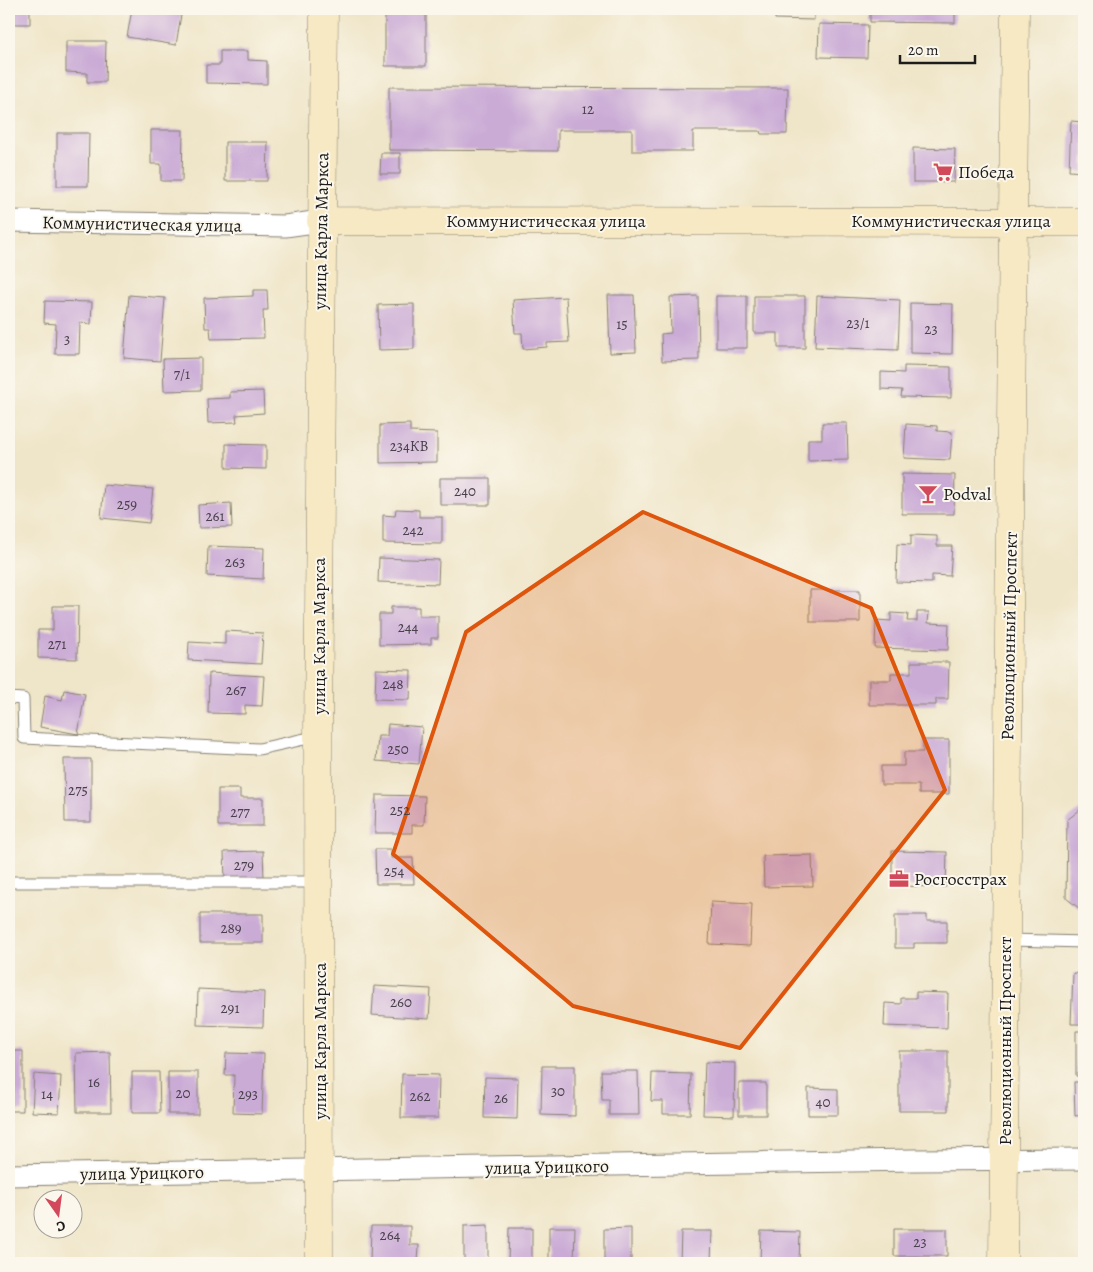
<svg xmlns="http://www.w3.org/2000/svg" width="1093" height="1272" viewBox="0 0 1093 1272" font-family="Alegreya,serif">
<rect width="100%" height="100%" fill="#fbf7ec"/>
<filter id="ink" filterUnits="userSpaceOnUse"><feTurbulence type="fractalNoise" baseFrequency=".02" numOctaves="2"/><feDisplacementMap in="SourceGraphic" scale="10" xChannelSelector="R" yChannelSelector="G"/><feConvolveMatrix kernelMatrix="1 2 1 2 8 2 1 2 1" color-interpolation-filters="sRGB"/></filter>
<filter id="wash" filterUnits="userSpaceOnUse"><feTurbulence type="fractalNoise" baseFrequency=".0096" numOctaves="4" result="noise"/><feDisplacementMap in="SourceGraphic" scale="20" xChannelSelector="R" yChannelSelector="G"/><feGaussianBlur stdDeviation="1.12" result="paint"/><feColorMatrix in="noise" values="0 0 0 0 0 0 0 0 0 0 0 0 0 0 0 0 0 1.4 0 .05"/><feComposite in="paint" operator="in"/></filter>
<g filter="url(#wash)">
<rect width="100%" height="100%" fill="#efe5c8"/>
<g id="blocks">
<!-- building -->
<path fill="#caabd6" d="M9 9H30V24H9Z
M132 9H182L176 45 127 37Z
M385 9H426V66H385Z
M775 9H814V20L775 19Z
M870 9H955V23L870 22Z
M819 24 868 25 867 58 818 57Z
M66 41H106L105 82H87V73L66 72Z
M220 51H248V60L267 61V84L206 83V65H220Z
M389 87 788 88 787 134H761L760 131H693V151H632V130H558V151L389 150Z
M1071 121 1084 122V172L1069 171Z
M151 130H183L182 181H161V164H151Z
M57 133H89L88 186H57Z
M225 142H268L267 181H225Z
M913 148 955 149 954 182H913Z
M381 153H400V174H380Z
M253 290H267L268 310H263L264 338 211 339 210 328H205L204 298 253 296Z
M129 295 165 298 160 361 124 358Z
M608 295H634L636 352 610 353Z
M698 296 699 360 662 361 661 334 671 333 670 297Z
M716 296H747V348H716Z
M754 296H805V348H778V333H754Z
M817 296 900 300 898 350 815 347Z
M566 297 569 342 547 343V347L523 349 522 333H515L513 300Z
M45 301 92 302 91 324 80 323 79 354H55L56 324 44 323Z
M910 303 953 304 952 354 910 353Z
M414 304V349L379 350 378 305Z
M201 358V390L164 391 163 359Z
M904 366 951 367V398L901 397 902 390 881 389V372L904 373Z
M263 391 264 413 236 415 237 422 208 423 207 399 230 398V392Z
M822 423H847L848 460 808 461V439H822Z
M410 424V432L437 433V462L380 463V425Z
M906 424 937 426V431L952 432 950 460 904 458Z
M226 444 266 445V469L226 468Z
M9 472H10L11 502H9Z
M902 474 955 475 954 514H902Z
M440 478H490V505H440Z
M104 485 153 489 149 523 101 518Z
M231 503 232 527 199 528 198 505Z
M396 509 419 510V517H442V544L383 543V515L395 516Z
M911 535 937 536V546H952L950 576 932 575V583L896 582 897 544 911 545Z
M208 546 264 548 263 579 207 576Z
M379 558 439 560 438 584 378 582Z
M810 590H860V622H810Z
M53 606H78L77 659 38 658V630H53Z
M391 607H419V616H438V638H431V644L379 645V614H391Z
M917 612H929L928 623 949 624 948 650 875 648 876 620 891 621V613L908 614 907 621H917Z
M225 631 263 633 261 664 188 660 189 642 225 644Z
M911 662H949L948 699H936V705H869V680H891V673H911Z
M376 669 411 670 410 700 375 699Z
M209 673 264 676 262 706 245 705V714L208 713Z
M64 690 85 694 78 734 40 727 45 696 62 700Z
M388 724 422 727 419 764 376 761 378 736H387Z
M923 740H949V794H919V785H881V766H904V752H923Z
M64 759H91V822H65Z
M1081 788H1084V909H1080L1066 898 1067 820 1081 809Z
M218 789H240V798H263V826H218Z
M376 795 425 796 424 825H412V833H375Z
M375 849H391V858H413L414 884H376Z
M263 851 264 878 225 880 224 852Z
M892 851 947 852 946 887 892 886Z
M812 855 813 886 764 887 763 856Z
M711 902 752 904 750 946 709 944Z
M200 914H263V943H200Z
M895 915H927V921H947V943H914V948H895Z
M1073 973 1084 974V1024H1071Z
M374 986 431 989 429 1019 372 1015Z
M198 989 264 992 263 1027 197 1025Z
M916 992 948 993 947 1028 884 1026 885 1003 901 1004V998H916Z
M1076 1031H1084V1076H1076Z
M9 1051H23V1111H9Z
M899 1051H948V1111H899Z
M110 1052 111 1112H77L76 1053Z
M226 1053 264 1054 262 1114 233 1113 234 1075H225Z
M705 1062 735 1063 734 1116 703 1115Z
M542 1066H575V1116L541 1115Z
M601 1071H638L639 1115H609V1100H602Z
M132 1072H159L160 1113H132Z
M168 1072H198V1114H168Z
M652 1073 691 1074 690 1114H663V1101H651Z
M34 1074 61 1076 59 1113 32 1112Z
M402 1074 439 1075 438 1118H401Z
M485 1077 518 1078 517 1119 484 1118Z
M1074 1082H1084V1115L1075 1116Z
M739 1083H766V1115H739Z
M808 1088 838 1089V1115H808Z
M488 1225V1263H464V1226Z
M371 1226H410V1245H419L418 1263H370Z
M549 1227H575L574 1263H549Z
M509 1228H532V1263H508Z
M631 1228V1263H604V1229Z
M894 1229H947V1256H894Z
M681 1231H712L711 1263H680Z
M761 1231 800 1232 799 1263H760Z"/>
</g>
</g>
<g filter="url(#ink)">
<use href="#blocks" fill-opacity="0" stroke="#868072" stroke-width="1"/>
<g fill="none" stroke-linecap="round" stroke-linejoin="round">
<defs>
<path id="lane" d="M9 698 23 699 24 738 259 749 318 736
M9 882H318
M1006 940 1084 942"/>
<path id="street" d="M9 221 285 226 321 221
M9 1175 914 1160 1084 1159"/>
<path id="secondary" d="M321 221 1084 222
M319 1263 318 736 324 9
M1003 1263 1015 9"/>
</defs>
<!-- lane casing -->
<use href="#lane" stroke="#868072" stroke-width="13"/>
<!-- street casing -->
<use href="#street" stroke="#868072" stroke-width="23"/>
<!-- secondary casing -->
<use href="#secondary" stroke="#868072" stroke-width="29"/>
<!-- lane -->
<use href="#lane" stroke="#fff" stroke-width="11"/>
<!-- street -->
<use href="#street" stroke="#fff" stroke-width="21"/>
<!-- secondary -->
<use href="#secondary" stroke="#f7e9c3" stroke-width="28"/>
</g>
</g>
<!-- marked area -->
<path fill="#de560d" fill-opacity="0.2" stroke="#de560d" stroke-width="4" stroke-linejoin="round" d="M643 512 871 608 945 790 740 1048 573 1006 393 854 466 632Z"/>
<!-- icons -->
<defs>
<symbol id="supermarket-bare" viewBox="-9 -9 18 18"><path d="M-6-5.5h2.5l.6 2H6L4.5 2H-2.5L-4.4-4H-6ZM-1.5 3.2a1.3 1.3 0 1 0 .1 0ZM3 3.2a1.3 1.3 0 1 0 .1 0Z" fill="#d1495b" stroke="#fbf7ec" stroke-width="2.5" paint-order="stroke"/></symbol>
<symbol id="bar-bare" viewBox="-9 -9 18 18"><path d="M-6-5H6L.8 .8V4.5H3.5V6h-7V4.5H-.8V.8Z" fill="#d1495b" stroke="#fbf7ec" stroke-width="2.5" paint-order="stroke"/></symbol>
<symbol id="office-bare" viewBox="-9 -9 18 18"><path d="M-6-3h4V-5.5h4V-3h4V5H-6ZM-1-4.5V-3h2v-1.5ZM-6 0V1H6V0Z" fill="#d1495b" stroke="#fbf7ec" stroke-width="2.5" paint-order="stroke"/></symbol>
</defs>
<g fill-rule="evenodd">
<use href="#supermarket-bare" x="929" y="158" width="28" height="28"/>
<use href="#bar-bare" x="914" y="480" width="28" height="28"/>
<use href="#office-bare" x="885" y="865" width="28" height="28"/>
</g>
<g text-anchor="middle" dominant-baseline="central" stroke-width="4" stroke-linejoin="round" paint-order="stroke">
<!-- number labels -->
<g font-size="15" fill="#48404a">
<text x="588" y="109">12</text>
<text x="858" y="323">23/1</text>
<text x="622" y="324">15</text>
<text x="931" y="329">23</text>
<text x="67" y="339">3</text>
<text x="182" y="374">7/1</text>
<text x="409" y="446">234КВ</text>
<text x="465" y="491">240</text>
<text x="127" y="504">259</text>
<text x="215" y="516">261</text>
<text x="413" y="530">242</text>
<text x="235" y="562">263</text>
<text x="408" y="627">244</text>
<text x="57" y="644">271</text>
<text x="393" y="684">248</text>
<text x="236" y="690">267</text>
<text x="398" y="749">250</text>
<text x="78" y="790">275</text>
<text x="400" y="810">252</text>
<text x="240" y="812">277</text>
<text x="244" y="865">279</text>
<text x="394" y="871">254</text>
<text x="231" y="928">289</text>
<text x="401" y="1002">260</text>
<text x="230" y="1008">291</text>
<text x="94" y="1082">16</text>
<text x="558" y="1091">30</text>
<text x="183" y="1093">20</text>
<text x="47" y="1094">14</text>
<text x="248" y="1094">293</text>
<text x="420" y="1096">262</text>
<text x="501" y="1098">26</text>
<text x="823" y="1102">40</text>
<text x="390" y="1235">264</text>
<text x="920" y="1242">23</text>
</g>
<!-- poi labels -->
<g font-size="18" fill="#1c1c1c" stroke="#fbf7ec" text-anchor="start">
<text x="958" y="172">Победа</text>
<text x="943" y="494">Podval</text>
<text x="914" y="879">Росгосстрах</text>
</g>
<!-- street labels -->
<g font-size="18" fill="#1c1c1c" stroke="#fbf7ec">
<text x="546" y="221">Коммунистическая улица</text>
<text x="951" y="221">Коммунистическая улица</text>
<text transform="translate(142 224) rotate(1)">Коммунистическая улица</text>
<text transform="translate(321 231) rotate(-89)">улица Карла Маркса</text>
<text transform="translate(319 636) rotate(-90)">улица Карла Маркса</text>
<text transform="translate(1009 636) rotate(-89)">Революционный Проспект</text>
<text transform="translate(320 1041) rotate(-90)">улица Карла Маркса</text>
<text transform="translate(1005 1041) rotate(-90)">Революционный Проспект</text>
<text transform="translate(547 1167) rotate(-1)">улица Урицкого</text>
<text transform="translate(142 1173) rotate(-1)">улица Урицкого</text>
</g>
</g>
<!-- margin -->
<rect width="1093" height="1272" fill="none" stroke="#fbf7ec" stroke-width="30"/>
<!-- north arrow -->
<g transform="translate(58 1214) rotate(166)"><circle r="24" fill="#fbf7ec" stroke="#a29f99"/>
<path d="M0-4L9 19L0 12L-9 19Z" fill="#d1495b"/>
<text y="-8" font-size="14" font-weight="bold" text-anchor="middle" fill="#1c1c1c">С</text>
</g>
<!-- scale -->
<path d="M900 55v8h75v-8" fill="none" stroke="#1c1c1c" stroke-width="2.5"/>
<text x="908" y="55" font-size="15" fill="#1c1c1c" stroke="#fbf7ec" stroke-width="4" paint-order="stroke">20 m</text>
</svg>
